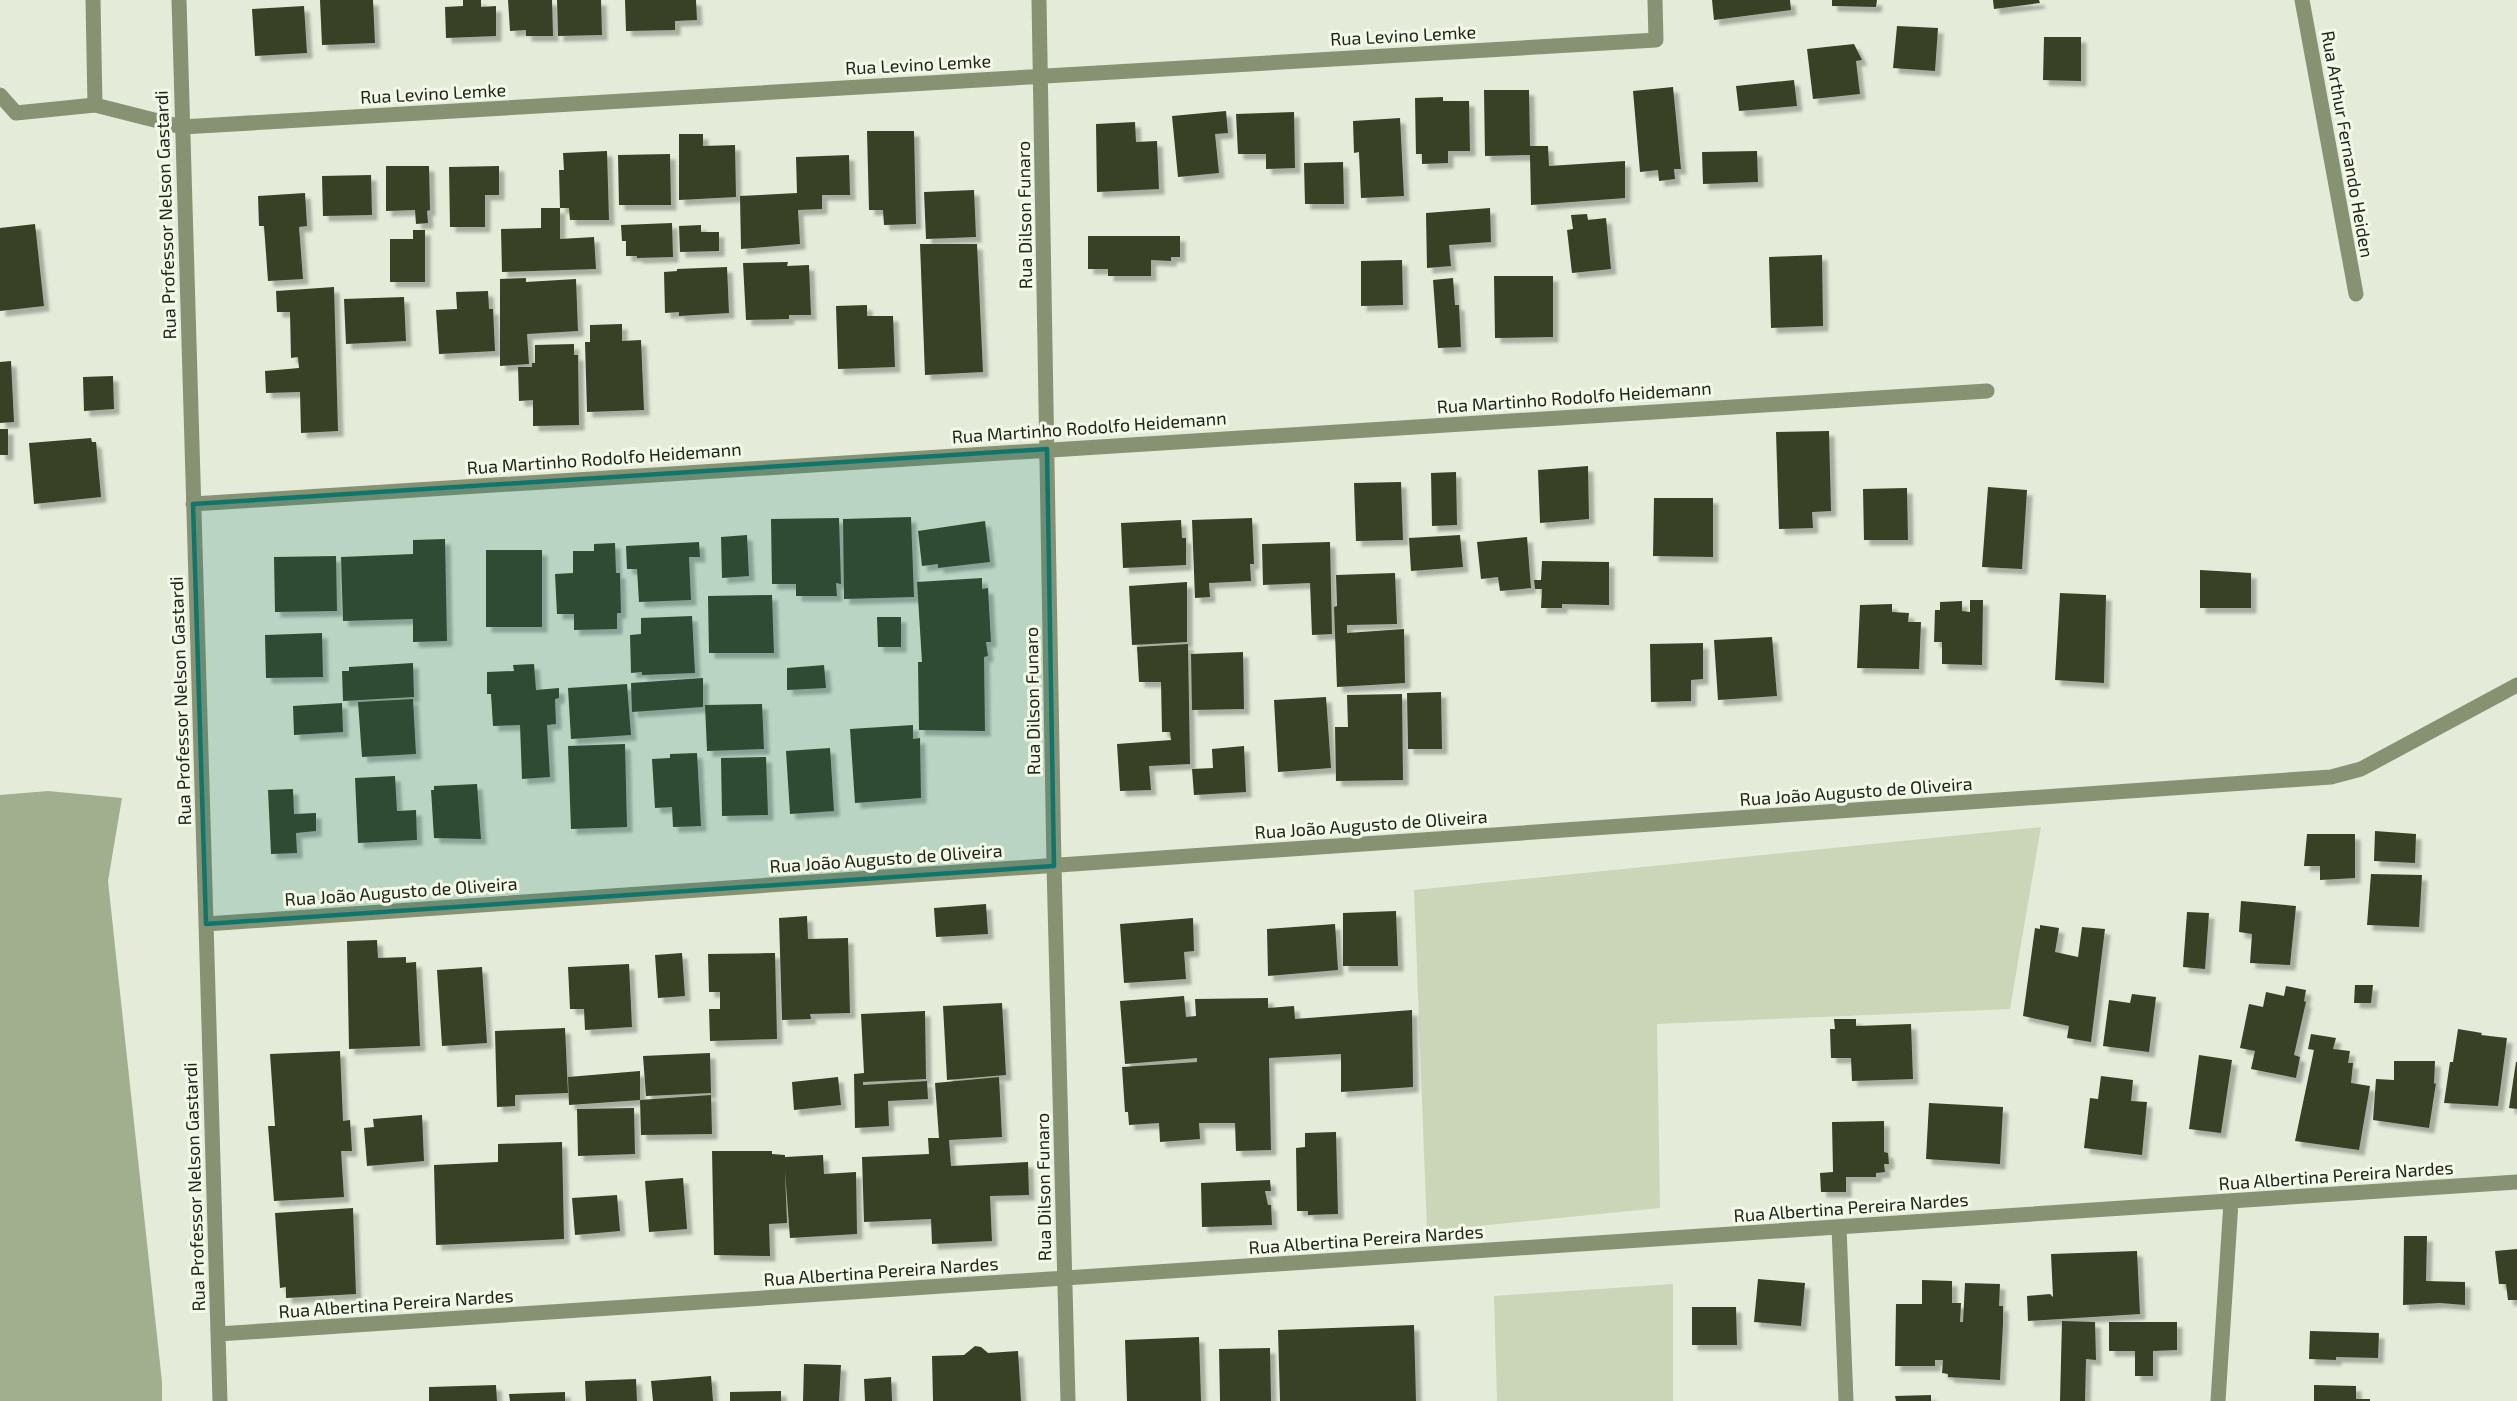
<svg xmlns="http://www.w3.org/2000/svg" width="2517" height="1401" viewBox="0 0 2517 1401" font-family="'Exo 2',sans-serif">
<defs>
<filter id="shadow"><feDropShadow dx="5.5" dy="5.5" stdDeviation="1.5" flood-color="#0004"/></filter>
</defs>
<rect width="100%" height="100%" fill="#e4ecd9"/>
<!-- green -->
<path fill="#cad6b7" d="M2041 827 2010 1009 1657 1024 1660 1208 1427 1231 1414 890Z
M1673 1284V1401H1497L1494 1296Z"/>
<!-- forest -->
<path fill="#a2af8e" d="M48 791 122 798 108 881 162 1382V1401H0V795Z"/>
<!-- building -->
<path fill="#374125" filter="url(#shadow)" d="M320 0H373L375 43 322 45Z
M463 0H481V7L496 6V36L446 38 445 7 463 6Z
M508 0H552L553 36H526V30L510 31Z
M557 0H601L602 35 558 36Z
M625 0H696L697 20 675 21V30L626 31Z
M1712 0H1790L1791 10 1714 20Z
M1832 0H1877L1876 7 1832 6Z
M1993 0H2039L2040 3 1994 9Z
M304 6 307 53 255 56 252 9Z
M1897 26 1938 28 1935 71 1893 68Z
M2044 37H2081V81L2043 80Z
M1854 44 1862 60 1856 61 1860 94 1813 99 1807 49Z
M1794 80 1797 106 1739 111 1736 86Z
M1673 87 1681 169H1674L1675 179 1659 181 1658 170 1640 172 1633 91Z
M1484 90H1529L1530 146H1548L1549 166 1625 161V198L1531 205 1530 155 1485 156Z
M1443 97V101H1469L1470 151H1448V163L1422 164V154H1416L1415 98Z
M1226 111 1228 133 1215 134 1219 173 1178 177 1172 116Z
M1294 112 1295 168 1266 169V154H1238L1236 114Z
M1400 118 1404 196 1361 198 1359 152 1354 153 1353 121Z
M1135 122 1136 142 1157 141 1159 189 1097 192 1096 124Z
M867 131H914L916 224 884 225 883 210H869Z
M679 134H703V146L735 145 736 197 679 200Z
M607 151 609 220H570L569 208H560L559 170H564L563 153Z
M1757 151 1758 182 1703 184 1702 152Z
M670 154 671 205H619L618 155Z
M849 155 850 195H822V209L798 210 800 244 741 249 740 196 797 193 796 157Z
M1343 162 1344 204H1305L1304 163Z
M386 166H429L430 210 427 211 428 223 416 224 415 210 386 211Z
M499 166V195H485V227H450L449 167Z
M371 175 372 215 323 216 322 176Z
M974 190 976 237 926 239 924 192Z
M305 193 307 226 299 227 303 279 268 281 264 226H259L258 196Z
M541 208H560V239L594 237 596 269 502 272 501 229 541 228Z
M1490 208 1491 242 1449 245 1451 266 1427 268 1426 213Z
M1587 214 1588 220 1606 218 1611 269 1572 273 1567 230 1573 229 1571 215Z
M672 223 673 257 637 258V256H626V241H622L621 225Z
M35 224 44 306 0 311V228Z
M701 225V232H719V251L680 252 679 226Z
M413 230H425V282H390V239H413Z
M1088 236H1180V257H1171V261L1151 260V276H1108V269H1088Z
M920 244H977L983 372 925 375Z
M1822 255 1823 326 1771 328 1769 257Z
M1402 260 1403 305 1361 306V261Z
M788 262 787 266 809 265 811 315H789V319L746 320 743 263Z
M727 267 729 313 679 316V312L665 313 664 272 677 271V269Z
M1494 276H1553V337L1495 338Z
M526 278V282L576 279 578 331 527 334 529 364 500 366V279Z
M1453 278 1455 305H1459L1461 347 1438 348 1433 280Z
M334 287 338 431 301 433 300 392 266 393 265 371 299 368 298 357 291 358 290 312H277L276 291Z
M488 291 489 309H493L495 351 439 354 436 310 457 309 456 292Z
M404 297 406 341 346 344 344 299Z
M867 305V316H893L895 367 838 369 836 306Z
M622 324V341L641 340 644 410 587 412 585 342H590V325Z
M574 344V355H578L579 425 533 426V400L519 401 518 367H532V363H535V345Z
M11 361 14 422 0 423V362Z
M113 376 114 409 84 411 83 377Z
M0 429H8V455H0Z
M1829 431 1831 511 1812 512 1813 528 1779 529 1776 432Z
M91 438 92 442H96L101 497 34 504 29 443Z
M1588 466 1589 519 1540 523 1538 470Z
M1456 472 1457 525 1432 526 1431 473Z
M1401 482 1403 540 1356 541 1354 483Z
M1988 487 2027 490 2022 569 1982 567Z
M1907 488 1908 540H1864L1863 489Z
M1654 498H1713V557L1653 556Z
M911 517 914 597 844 599 843 519Z
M839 518 841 584 836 583 837 596H796V584H772L771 519Z
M1252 518 1254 564H1250L1251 581 1209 583 1210 597 1195 598 1192 520Z
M1181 520 1182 538H1186V565L1123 568 1121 523Z
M985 521 990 562 938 568V564L922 566 918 531Z
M747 535 749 576 722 578 721 537Z
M1460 535 1463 567 1411 571 1409 538Z
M1527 537 1531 588 1500 591 1498 577 1481 579 1477 542Z
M445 539 447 641 413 642V619L343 621 341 557 413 554V540Z
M699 542 700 557H689L691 600 639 602 637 569H627L626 546Z
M1330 542 1332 634 1312 635 1310 583 1263 585 1262 544Z
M615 543 616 573H620L621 613H617V629L574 630V614H557L555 574 573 573V551H594V544Z
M486 550H542V627H486Z
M336 556 337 611 275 612 274 557Z
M1542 561 1609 562V605L1562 604V608H1541L1542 589H1535L1534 580H1541Z
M2200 570 2251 573V608H2200Z
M1395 573 1397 624 1347 625V633L1404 629 1405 683 1337 687 1334 607 1337 606 1336 575Z
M982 578V589L988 588 991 642H986L988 656 984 657 985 731 919 730 918 662H922L917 582Z
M1187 582V642L1132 645 1129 586Z
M2060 593 2106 595 2104 683 2055 680Z
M772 595 774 653H709L708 596Z
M1970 600H1983L1982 665 1942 664V642H1934L1935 610H1940V602L1962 601V611L1970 612Z
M1892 604V612L1909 613 1908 622H1921L1919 669 1857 668 1860 605Z
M692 616 695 673 642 675V672L631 673 630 635 641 634V618Z
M877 617H901V647H878Z
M322 633 323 677 266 678 265 635Z
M1772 637 1777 696 1718 700 1714 640Z
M1703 643V679L1691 680V701L1651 702 1650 644Z
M1188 644 1190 764 1149 766 1151 790 1120 791 1117 744 1171 740 1170 732H1162L1161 682H1139L1137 647Z
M1243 652 1244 709 1192 710 1191 654Z
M413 663 414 697 343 701 342 671H349V667Z
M534 664 536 690 559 688V698L555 699 556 724 547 725 550 777 522 779 520 725 493 726 491 694H487V672L514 671 513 665Z
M824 665 826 688 787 690V668Z
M703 678V707L632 712 631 683Z
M627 684 631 735 571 739 568 688Z
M1441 692 1442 749H1408L1407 693Z
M1402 694 1403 780 1336 781 1335 727H1348L1347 695Z
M1326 697 1331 768 1278 772 1274 700Z
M413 699 416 754 362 757 358 702Z
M342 703 343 732 294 735 293 706Z
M762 704 764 749 707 751 705 705Z
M913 725V739L920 738 921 798 855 803 850 729Z
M625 744 627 827 571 829 568 746Z
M1244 746 1246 792 1194 795 1192 769 1213 768 1212 749Z
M830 748 834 811 790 814 786 751Z
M697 753 701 826 673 827 672 807 655 808 652 759 670 758V754Z
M766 757 768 815 722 816 721 758Z
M395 776 397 811 416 810 417 840 358 843 355 778Z
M477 784 481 839 434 838 431 790H434V786Z
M293 789 294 814 316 813V831L296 833 297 853 271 854 268 790Z
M2375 831 2416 834 2415 863 2374 861Z
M2307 834H2355V878L2320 880V866H2304Z
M2371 874 2422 875 2419 927 2367 925Z
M2241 901 2296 906 2290 965 2250 963 2252 934 2239 932Z
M986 904 988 934 936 937 934 908Z
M1396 911 1398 966H1343V913Z
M2187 912 2209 913 2205 969 2183 967Z
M807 916 808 939 848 938 850 1013 810 1014 811 1019 782 1020 779 918Z
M1193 918 1194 951 1184 952 1186 979 1124 983 1120 924Z
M1335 924 1338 970 1268 976 1267 929Z
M2040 925 2059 928 2055 952 2078 957 2082 927 2105 929 2091 1042 2067 1038 2069 1026 2023 1016 2035 928 2040 929Z
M377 940 378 958 406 957V963L416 962 420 1046 349 1049 347 941Z
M682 953 685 996 658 998 655 955Z
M775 953 777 1039 710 1041 709 1009H720V992H709L708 954Z
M629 964 632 1027 585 1030 584 1009H570L568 967Z
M482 967 487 1043 442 1046 437 970Z
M2355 985H2373L2371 1003H2354Z
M2286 986 2306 990 2304 1001 2306 1002 2294 1055 2300 1057 2296 1078 2251 1069 2255 1051 2240 1048 2249 1004 2263 1007 2266 992 2284 996Z
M2132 994 2156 997 2149 1052 2103 1046 2109 1000 2130 1003Z
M1184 996 1186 1017 1196 1016 1195 999 1268 998V1008L1294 1006 1295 1019 1412 1010 1413 1087 1341 1092V1054L1269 1058 1271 1150 1236 1151 1235 1123H1199L1200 1139 1160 1142 1159 1123 1129 1125 1128 1112H1125L1122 1067 1197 1062V1058L1125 1064 1120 1001Z
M1002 1003 1006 1075 947 1080 943 1006Z
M925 1011 926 1079 863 1082V1085L927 1081 928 1099 888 1101 889 1126 855 1128 854 1074 864 1073 861 1014Z
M1834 1019H1856V1026L1911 1024 1913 1079 1852 1081 1851 1058H1831L1830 1029H1835Z
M565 1028 568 1093 515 1095V1106L497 1107 495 1031Z
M2458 1029 2482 1033 2481 1035 2507 1038 2498 1106 2444 1103 2450 1062H2453Z
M2311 1034 2336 1038 2333 1049 2350 1051 2348 1063H2353L2351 1083 2370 1086 2359 1150 2295 1141 2314 1050 2308 1049Z
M340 1051 343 1121 350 1120 352 1151H341L344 1197 274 1201 268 1126H275L270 1054Z
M710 1053 711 1093 646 1096 643 1056Z
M2199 1055 2232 1060 2221 1133 2189 1129Z
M2394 1061H2435L2434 1084 2436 1083 2429 1128 2373 1120 2376 1079 2394 1080Z
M2516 1062H2517V1109L2509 1108Z
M640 1071V1100L569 1105 568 1077Z
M2101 1076 2133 1080 2131 1101 2147 1102 2142 1155 2084 1148 2090 1098 2098 1099Z
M838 1077 841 1105 794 1110 792 1082Z
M999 1077 1002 1137 949 1140 951 1166 1028 1162 1029 1195 990 1196 992 1241 932 1244 931 1219 864 1222 862 1157 929 1154 928 1138H939L935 1083Z
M711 1095 712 1134 641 1135 640 1100Z
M1929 1103 2003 1107 2000 1164 1926 1159Z
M634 1108 635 1154 578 1156 577 1109Z
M422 1115 424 1161 367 1166 364 1128 374 1127 373 1119Z
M1884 1121V1152L1888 1153 1889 1164H1884L1885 1172 1876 1173V1177H1846V1192H1821L1820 1173 1833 1172 1832 1122Z
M1336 1132 1338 1214 1308 1215V1211H1297L1296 1148 1305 1147V1133Z
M562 1142 564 1239 436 1245 434 1165 498 1162V1144Z
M712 1151H772V1154L785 1155V1157L823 1155 824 1174 856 1172 857 1234 790 1238 785 1171 787 1223 769 1224 770 1256 714 1255Z
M683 1178 687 1229 649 1232 645 1181Z
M1270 1180 1271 1191H1265L1268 1205H1271L1272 1225 1202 1227 1201 1183Z
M617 1195 620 1231 575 1235 572 1198Z
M353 1208 356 1294 286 1298V1287L280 1288 275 1213Z
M2404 1236H2427L2426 1281 2465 1282V1305L2440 1303 2403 1305Z
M2517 1249V1300H2508L2506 1284H2499L2495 1251Z
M2137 1251 2140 1314 2028 1321 2027 1296 2050 1294 2053 1297 2051 1254Z
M1758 1279 1805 1283 1801 1326 1754 1322Z
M1922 1280 1952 1281V1303H1961L1960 1322H1963L1965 1283 2000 1284 1999 1306H2003V1324L2000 1380 1948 1377V1374L1942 1373 1943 1360H1935V1366H1895L1896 1304H1922Z
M1692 1307H1736L1737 1345H1692Z
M2062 1321 2095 1322 2096 1360 2086 1359 2085 1401H2060Z
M2109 1322H2177V1350L2153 1351V1376H2135V1351H2109Z
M1414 1325 1416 1401H1280L1278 1330Z
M2310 1331 2379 1333 2378 1358 2336 1357V1360L2309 1359Z
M1199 1337 1201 1401H1127L1125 1340Z
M975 1346 981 1347 988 1353 1018 1351 1021 1401H933L932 1356 964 1355Z
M1270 1348 1271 1401H1220L1219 1349Z
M804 1364 841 1365 839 1401H803Z
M711 1376 713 1401H653L651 1381Z
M891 1377 892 1401H865L864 1379Z
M636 1379 637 1401H586L585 1381Z
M496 1385 497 1401H429V1387Z
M2314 1385 2356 1386V1399H2370V1401H2314Z
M781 1391V1401H730V1392Z
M565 1392V1401H510L509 1394Z
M1931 1395V1401H1896L1895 1396Z"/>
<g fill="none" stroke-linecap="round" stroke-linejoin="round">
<!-- minor -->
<path stroke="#869272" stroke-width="15" d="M93 0 95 105
M179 0 220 1401
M1039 0 1054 866 1068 1401
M2302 0 2356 294
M0 95 16 113 95 105 182 127 1656 40 1655 0
M193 504 1987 391
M206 924 2331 777 2361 769 2517 685
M1839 1227 1846 1401
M218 1334 2517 1182
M2218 1401 2231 1202"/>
</g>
<!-- marked area -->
<path fill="#0f766e" fill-opacity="0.2" stroke="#0f766e" stroke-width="4.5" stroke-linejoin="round" d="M1047 449 1054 866 206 924 193 504Z"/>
<g text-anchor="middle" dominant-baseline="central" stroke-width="6" stroke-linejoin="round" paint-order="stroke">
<!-- street labels -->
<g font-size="18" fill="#22241e" stroke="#f2f9e6">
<text transform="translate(1403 35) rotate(-3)">Rua Levino Lemke</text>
<text transform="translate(918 64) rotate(-3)">Rua Levino Lemke</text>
<text transform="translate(433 93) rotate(-3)">Rua Levino Lemke</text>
<text transform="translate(2348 144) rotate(80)">Rua Arthur Fernando Heiden</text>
<text transform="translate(165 215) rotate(-92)">Rua Professor Nelson Gastardi</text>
<text transform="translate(1024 215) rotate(-91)">Rua Dilson Funaro</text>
<text transform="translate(1574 397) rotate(-4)">Rua Martinho Rodolfo Heidemann</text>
<text transform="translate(1089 427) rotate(-4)">Rua Martinho Rodolfo Heidemann</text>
<text transform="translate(604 458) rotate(-4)">Rua Martinho Rodolfo Heidemann</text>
<text transform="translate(180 701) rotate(-92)">Rua Professor Nelson Gastardi</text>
<text transform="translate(1032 701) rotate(-91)">Rua Dilson Funaro</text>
<text transform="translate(1856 791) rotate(-4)">Rua João Augusto de Oliveira</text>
<text transform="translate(1371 824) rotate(-4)">Rua João Augusto de Oliveira</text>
<text transform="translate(886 858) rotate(-4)">Rua João Augusto de Oliveira</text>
<text transform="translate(401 891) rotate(-4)">Rua João Augusto de Oliveira</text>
<text transform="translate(2336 1175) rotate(-4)">Rua Albertina Pereira Nardes</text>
<text transform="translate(194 1187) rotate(-92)">Rua Professor Nelson Gastardi</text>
<text transform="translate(1043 1187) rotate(-91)">Rua Dilson Funaro</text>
<text transform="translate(1851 1207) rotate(-4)">Rua Albertina Pereira Nardes</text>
<text transform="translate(1366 1239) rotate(-4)">Rua Albertina Pereira Nardes</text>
<text transform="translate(881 1271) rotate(-4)">Rua Albertina Pereira Nardes</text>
<text transform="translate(396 1303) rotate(-4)">Rua Albertina Pereira Nardes</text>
</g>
</g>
</svg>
